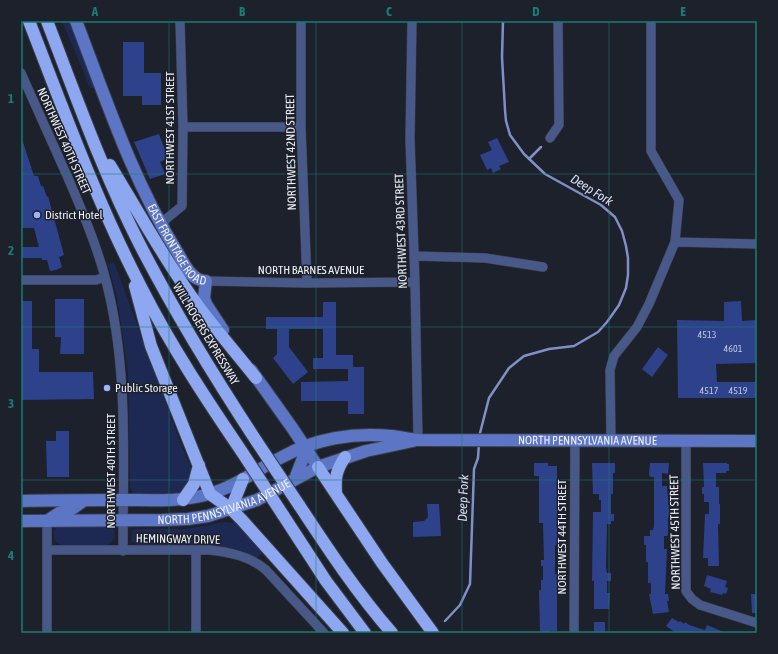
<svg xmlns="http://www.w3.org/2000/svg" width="778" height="654" viewBox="0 0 778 654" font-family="'Asap Condensed',sans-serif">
<rect width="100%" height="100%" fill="#1d212b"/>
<!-- green -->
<path fill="#1d2952" d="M62 21H69L95 88H90Z
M114 262 182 447 192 470 191 482 183 491 173 495 139 496 133 493 130 487 128 370 117 297 108 265Z
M225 522 235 523 243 527 264 552 256 558 242 551 213 546H139L131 541 132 530 136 529H186Z
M61 524 107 525C114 528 115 531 115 538L107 546H62L55 541 53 532Z"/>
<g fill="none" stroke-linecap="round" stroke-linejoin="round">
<!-- stream -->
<path stroke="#7f8fc7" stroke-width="2.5" d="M529 159 541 147
M479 437 489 398 509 368 524 356 549 349 574 346 598 332 607 322 619 305 626 288 628 275V258L626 246 622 231 615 217 601 205 545 174 524 154 510 135 506 121 505 110 502 57 503 21
M445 621 460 605 470 584 474 469 478 458 479 443"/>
</g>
<!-- building -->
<path fill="#2e418b" d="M123 42H144V73H161V105H142V96H123Z
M159 134 168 158 160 162 165 174 150 179 134 142Z
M497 138 509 162 499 166 501 169 493 173 491 168 487 170 480 155 492 150 488 142Z
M22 139 34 176H38L41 186H43L47 197 48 196 64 255 59 257 62 267 56 270 50 271 47 260H42V258H21V247H39L34 228H21V140Z
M55 299H84V354H60L61 337H55Z
M21 301H32V349H39V372H93L94 399 21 400Z
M741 301 742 321 757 320V363L716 364 717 382H757V398H678L677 320 724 321V302Z
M323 302H336V355H353V367H364V414H348V401H301V382L348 381V369H313V358H323V329H289V347L308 372 293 384 273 358 277 354V329H266V317H323Z
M658 347 668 355 652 377 642 369Z
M56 431H69V477H47L46 441H56Z
M534 463H548V466H557V545H555V574H557V631H550V633H540L539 590H541V580H543V566H541V560H544L543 523H539V476H534Z
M592 463H615V473H613V494H611V514H614V521H611V524H607L606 568 607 573H611V581H607V593H610L609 609H594V581H592L593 512H601V500H599V494H593Z
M650 463H669L668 474 662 473V486H667L669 511H671V517H668V535L667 536H664V549H667L665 594H668L669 601H667L669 612 653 614 649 594H651V583H648V562H646V545H644V536H650V530H653L654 526V477H650L649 474Z
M703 463H727V464H729V471H726V473H716V487H719V504H720V524H718L719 566H708V558H703L705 514H709V502H704V494H702V487H704Z
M427 504H439L441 536 413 537V522L424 521 428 517Z
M707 575 727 581 725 587 728 588 726 594 723 593 722 595 710 592 711 589 704 586Z
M751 594H757V613H752Z
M672 618 679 622 680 621 684 624 685 622 689 625 705 630 707 625 726 633H676L666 626Z
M594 622H605V633H594Z"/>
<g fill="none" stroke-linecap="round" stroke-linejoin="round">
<defs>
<path id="street" d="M301 21V127L307 283
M412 21 410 139 415 282 418 440
M21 73C37 108 52 143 68 178 82 210 96 243 105 277 129 366 123 460 123 551
M183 127H301
M550 138 559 125 558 21
M160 224 182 206 183 127 180 21
M675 242 757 244
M415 256 485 258 543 267
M21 280H96L105 277
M206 281 307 283 415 282
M611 441 610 370 614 356 637 327 649 304 675 242 679 200 651 151V21
M686 441V591L692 599 700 605 757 623
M47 550H209C229 552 250 556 266 570L324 633
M196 550V633
M47 633V521
M574 633 575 441"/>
<g id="secondary">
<path id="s1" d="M76 21C106 99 132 179 176 250 182 259 187 274 198 279 200 280 204 281 206 281L204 298 206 304 223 330"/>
<path d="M251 370 293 429 318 467"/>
<path d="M295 479 303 458 304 446"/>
<path id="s2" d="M21 501C55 500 90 500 124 500 154 500 180 502 209 494 235 487 258 469 282 457 314 439 354 432 391 436 400 437 409 439 418 440L757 441"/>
<path id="s3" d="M21 521 162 520 188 519 208 516 257 500 318 467 366 451 413 441"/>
<path d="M47 521 59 513 72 509 83 501"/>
</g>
<path id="highway" d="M29 21C64 111 97 203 142 289 171 346 206 399 242 452
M47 21C76 96 103 173 140 245 175 313 215 378 257 442
M110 165C139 213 166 262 199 307 217 331 237 354 256 378
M135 286 151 346 210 494 231 509 242 520 343 633
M318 467 382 563 433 633
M336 493C335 477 336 471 345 457
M183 500 194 484 199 465
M299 505C328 549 357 593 392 633
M231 509 243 479
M283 515 326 581 365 633"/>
</defs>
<!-- street casing -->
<use href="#street" stroke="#3a3e48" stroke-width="10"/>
<!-- secondary casing -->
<use href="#secondary" stroke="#3a3e48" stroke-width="14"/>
<!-- highway casing -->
<use href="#highway" stroke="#3a3e48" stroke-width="14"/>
<!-- street -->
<use href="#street" stroke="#485889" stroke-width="9"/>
<!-- secondary -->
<use href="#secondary" stroke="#5d75c5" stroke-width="12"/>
<!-- highway -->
<use href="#highway" stroke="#8ea7f1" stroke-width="12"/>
<defs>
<path id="highway-bridge" d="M257 442 299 505
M242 452 283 515"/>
</defs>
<!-- highway-bridge casing -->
<use href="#highway-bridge" stroke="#3a3e48" stroke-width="14" stroke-linecap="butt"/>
<!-- highway-bridge -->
<use href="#highway-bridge" stroke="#8ea7f1" stroke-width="12"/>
</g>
<!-- grid -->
<path fill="none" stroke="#1a7c75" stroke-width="1" stroke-opacity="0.55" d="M169 21V633M316 21V633M462 21V633M609 21V633M21 174H757M21 327H757M21 480H757"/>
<!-- markers -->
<g fill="#9cb4fd" stroke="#1d212b" stroke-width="1.5">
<circle cx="37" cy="215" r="4"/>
<circle cx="107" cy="388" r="4"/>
</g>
<g text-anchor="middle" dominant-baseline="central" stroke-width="3" stroke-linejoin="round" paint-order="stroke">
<!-- number labels -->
<g font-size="10" fill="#bec4dc">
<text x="707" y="334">4513</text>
<text x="733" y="348">4601</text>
<text x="709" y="390">4517</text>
<text x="738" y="390">4519</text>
</g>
<!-- street labels -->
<g font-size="12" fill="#eef0f7" stroke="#1d212b">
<text transform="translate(170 128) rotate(-90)">NORTHWEST 41ST STREET</text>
<text transform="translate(64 141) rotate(66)">NORTHWEST 40TH STREET</text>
<text transform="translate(291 152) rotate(-91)">NORTHWEST 42ND STREET</text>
<text transform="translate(401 231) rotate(-92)">NORTHWEST 43RD STREET</text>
<text stroke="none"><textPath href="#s1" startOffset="247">EAST FRONTAGE ROAD</textPath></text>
<text x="311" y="270">NORTH BARNES AVENUE</text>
<text transform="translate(206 334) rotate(59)">WILL ROGERS EXPRESSWAY</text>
<text stroke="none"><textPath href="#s2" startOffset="580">NORTH PENNSYLVANIA AVENUE</textPath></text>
<text transform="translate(111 471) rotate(-90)">NORTHWEST 40TH STREET</text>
<text stroke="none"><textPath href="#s3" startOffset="206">NORTH PENNSYLVANIA AVENUE</textPath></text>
<text transform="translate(675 532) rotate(-91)">NORTHWEST 45TH STREET</text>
<text transform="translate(562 537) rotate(-90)">NORTHWEST 44TH STREET</text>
<text transform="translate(178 539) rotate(1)">HEMINGWAY DRIVE</text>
</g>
<!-- poi labels -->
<g font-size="12" fill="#eef0f7" stroke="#1d212b" text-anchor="start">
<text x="45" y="215">District Hotel</text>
<text x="115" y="388">Public Storage</text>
</g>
<!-- water labels -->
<g font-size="13" font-style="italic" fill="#d4dcf2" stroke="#1d212b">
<text transform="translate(592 190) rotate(32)">Deep Fork</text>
<text transform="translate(463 498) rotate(-88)">Deep Fork</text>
</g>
</g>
<!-- border -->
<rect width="778" height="654" fill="none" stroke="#1d212b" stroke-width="44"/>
<rect x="22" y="22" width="734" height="610" fill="none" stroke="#1a7c75" stroke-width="1.5"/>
<g font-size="13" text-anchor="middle" font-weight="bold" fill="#1a7c75">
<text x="95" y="16">A</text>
<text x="242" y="16">B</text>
<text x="389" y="16">C</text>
<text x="536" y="16">D</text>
<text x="683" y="16">E</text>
<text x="11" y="103">1</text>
<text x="11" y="255">2</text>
<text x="11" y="408">3</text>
<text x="11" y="560">4</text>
</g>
</svg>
